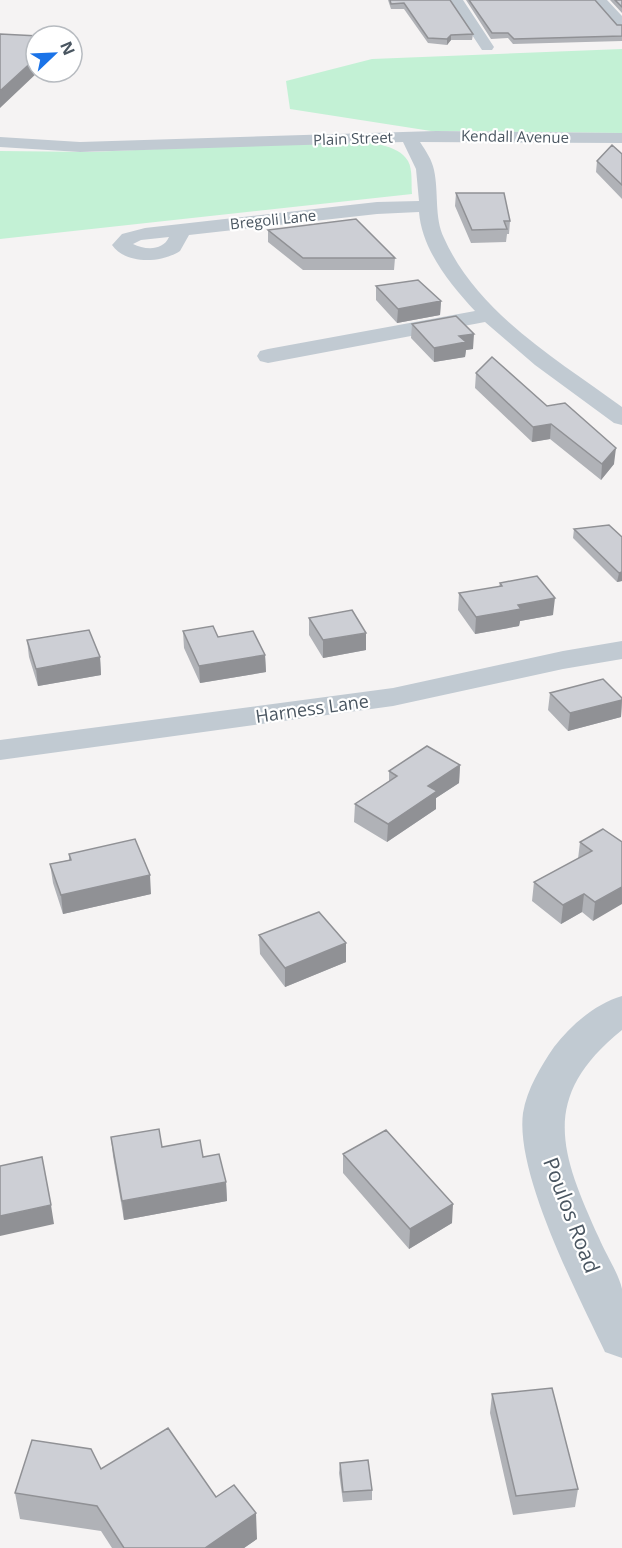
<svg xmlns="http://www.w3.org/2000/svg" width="622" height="1548" viewBox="0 0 622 1548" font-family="'Open Sans',sans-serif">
<rect width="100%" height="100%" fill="#f5f3f3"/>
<!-- green -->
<path fill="#c3f1d5" d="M622 49V133L431 131 290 109 286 81 372 59Z
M314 142C338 142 394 137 408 161 413 170 411 184 412 194L0 239V151L92 152Z"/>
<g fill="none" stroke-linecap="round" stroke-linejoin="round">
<!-- minor -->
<path fill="#c1cad2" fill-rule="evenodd" d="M449 0H463L494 47 492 50H482Z
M593 0H607L622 16V29L617 28Z
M436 131 622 133V143L420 142C426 151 432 160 434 170 439 193 434 217 444 238 478 314 558 360 622 407V425L614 423 535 365 485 322 268 363 260 361 257 356 260 351 268 349 475 311C450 284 422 250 419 212L377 214 189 235 180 251C162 263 126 265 112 245L122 234 145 228 377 202 419 201 416 169 403 142 80 152 0 147V137L80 142ZM169 237C163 251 145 250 133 244L141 240Z
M622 641V659L563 669 393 706 0 760V740L393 688 563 651Z
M622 996V1030C539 1097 560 1152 599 1238 605 1253 619 1274 622 1289 622 1308 622 1337 622 1358L605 1352C578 1295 515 1174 523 1113 527 1089 541 1066 554 1047 571 1025 595 1004 622 996Z"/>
</g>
<!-- wall -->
<path fill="#b0b2b7" d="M388 0H450L473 34 472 40H451L447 45 428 43 404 9H391Z
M466 0H595L617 25H622V41L513 44 508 38 491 39Z
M610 0H622V13Z
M622 154V199L596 172 597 161Z
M456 193 510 221 509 234H507L506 242 471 243 455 206Z
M268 230 395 258 394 270H303L268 242Z
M376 286 441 301 440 315 397 323 376 300Z
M412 324 473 349 466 350 465 357 434 362 411 338Z
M476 373 547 406 614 464 601 480 550 439 532 442 475 388Z
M609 525 622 581 617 582 573 538 574 529Z
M500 583 553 615 520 621 519 626 475 634 458 610 459 593 499 587Z
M309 618 366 650 323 658 309 635Z
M183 631 218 637 265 655 266 672 200 683 184 648Z
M27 640 100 657 101 675 38 686 29 657Z
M550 693 622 698 621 717 568 731 548 710Z
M460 765 459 783 436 798V809L387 842 354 822 355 804 389 781V771Z
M580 842H622L593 921 582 912 561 924 532 901 534 882 578 859Z
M69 854 151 894 63 914 53 883 50 864 69 860Z
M259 935 346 943V962L285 987 260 954Z
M111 1137 162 1147 203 1157 226 1182 227 1201 124 1220 113 1156Z
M343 1154 452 1223 409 1249 343 1173Z
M492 1394 578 1489 575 1507 513 1515 490 1413Z
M340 1463 372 1490V1500L343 1502 339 1473Z
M101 1469 216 1497 257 1539 244 1548H112L101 1531 20 1519 15 1493Z"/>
<!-- shaded-wall -->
<path fill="#909195" d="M451 35V40L447 45V39Z
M36 58V72H38L0 108V91Z
M441 301 440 315 397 323 398 309Z
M474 334 473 349 466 350 465 357 434 362V348L459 336Z
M551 424 550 439 532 442 533 427Z
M616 448 614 464 601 480 602 464Z
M622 572V581L617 582 619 573Z
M555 598 553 615 520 621 519 626 475 634 476 617 518 605Z
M366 633V650L323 658V640Z
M265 655 266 672 200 683 199 666Z
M100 657 101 675 38 686 36 669Z
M622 700 621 717 568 731 570 713Z
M460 765 459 783 436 798V809L387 842 388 824 428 786Z
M150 875 151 894 63 914 61 895Z
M622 887V904L593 921 595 902Z
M584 894 582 912 561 924 563 905Z
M346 943V962L285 987V968Z
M226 1182 227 1201 124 1220 122 1201Z
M453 1204 452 1223 409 1249 410 1229Z
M51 1205 54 1224 0 1236V1216Z
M256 1513 257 1539 244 1548H205Z"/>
<!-- building -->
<path fill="#cdcfd5" stroke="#909195" stroke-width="1.5" d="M390 0H450L473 34 451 35 447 39 428 38 404 3 391 4Z
M469 0H595L617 25H622V36L514 39 508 33H492Z
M615 0H622V7Z
M0 34 39 36H36V58L0 91Z
M612 145 622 154V185L597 161Z
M456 193H504L510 221H504L507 229 472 230Z
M356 219 395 258H303L268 230Z
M418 280 441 301 398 309 376 286Z
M456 316 474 334 459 336 466 342 434 348 412 324Z
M492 357 547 406 565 403 616 448 602 464 551 424 533 427 476 373Z
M609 525 622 537V572L619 573 574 529Z
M537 576 555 598 518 605 521 609 476 617 459 593 502 586 500 583Z
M352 610 366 633 323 640 309 618Z
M213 626 218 637 253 631 265 655 199 666 183 631Z
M89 630 100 657 36 669 27 640Z
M603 679 622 698V700L570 713 550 693Z
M427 746 460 765 428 786 437 791 388 824 355 804 397 776 389 771Z
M603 829 622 842V887L595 902 584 894 563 905 534 882 592 851 580 842Z
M135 839 150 875 61 895 50 864 71 860 69 854Z
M319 912 346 943 285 968 259 935Z
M159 1129 162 1147 200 1140 203 1157 219 1154 226 1182 122 1201 111 1137Z
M386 1130 453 1204 410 1229 343 1154Z
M42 1157 51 1205 0 1216V1166Z
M552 1388 578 1489 516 1496 492 1394Z
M168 1428 216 1497 234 1485 256 1513 205 1548H124L97 1506 15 1493 32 1440 91 1449 101 1469Z
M368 1460 372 1490 343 1492 340 1463Z"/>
<g text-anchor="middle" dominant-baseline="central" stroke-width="4.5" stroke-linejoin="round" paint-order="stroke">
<!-- far-street labels -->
<g font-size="15" fill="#4a5661" stroke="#fff">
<text transform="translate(515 136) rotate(1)">Kendall Avenue</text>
<text transform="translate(353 138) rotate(-2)">Plain Street</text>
<text transform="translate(273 219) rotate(-6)">Bregoli Lane</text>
</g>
<!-- street labels -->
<g font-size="18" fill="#4a5661" stroke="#fff">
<text transform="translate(312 708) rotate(-8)">Harness Lane</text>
</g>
<!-- near-street labels -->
<g font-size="21" fill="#4a5661" stroke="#fff">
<text transform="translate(572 1215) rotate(69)">Poulos Road</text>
</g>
</g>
<!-- north arrow -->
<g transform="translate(54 54) rotate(67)"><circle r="28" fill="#ffffff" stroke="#b7bbc0" stroke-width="1.5"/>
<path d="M0-4.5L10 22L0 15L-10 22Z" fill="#1a73e8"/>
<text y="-9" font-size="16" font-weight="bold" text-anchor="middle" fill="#4a5661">N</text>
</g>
</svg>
